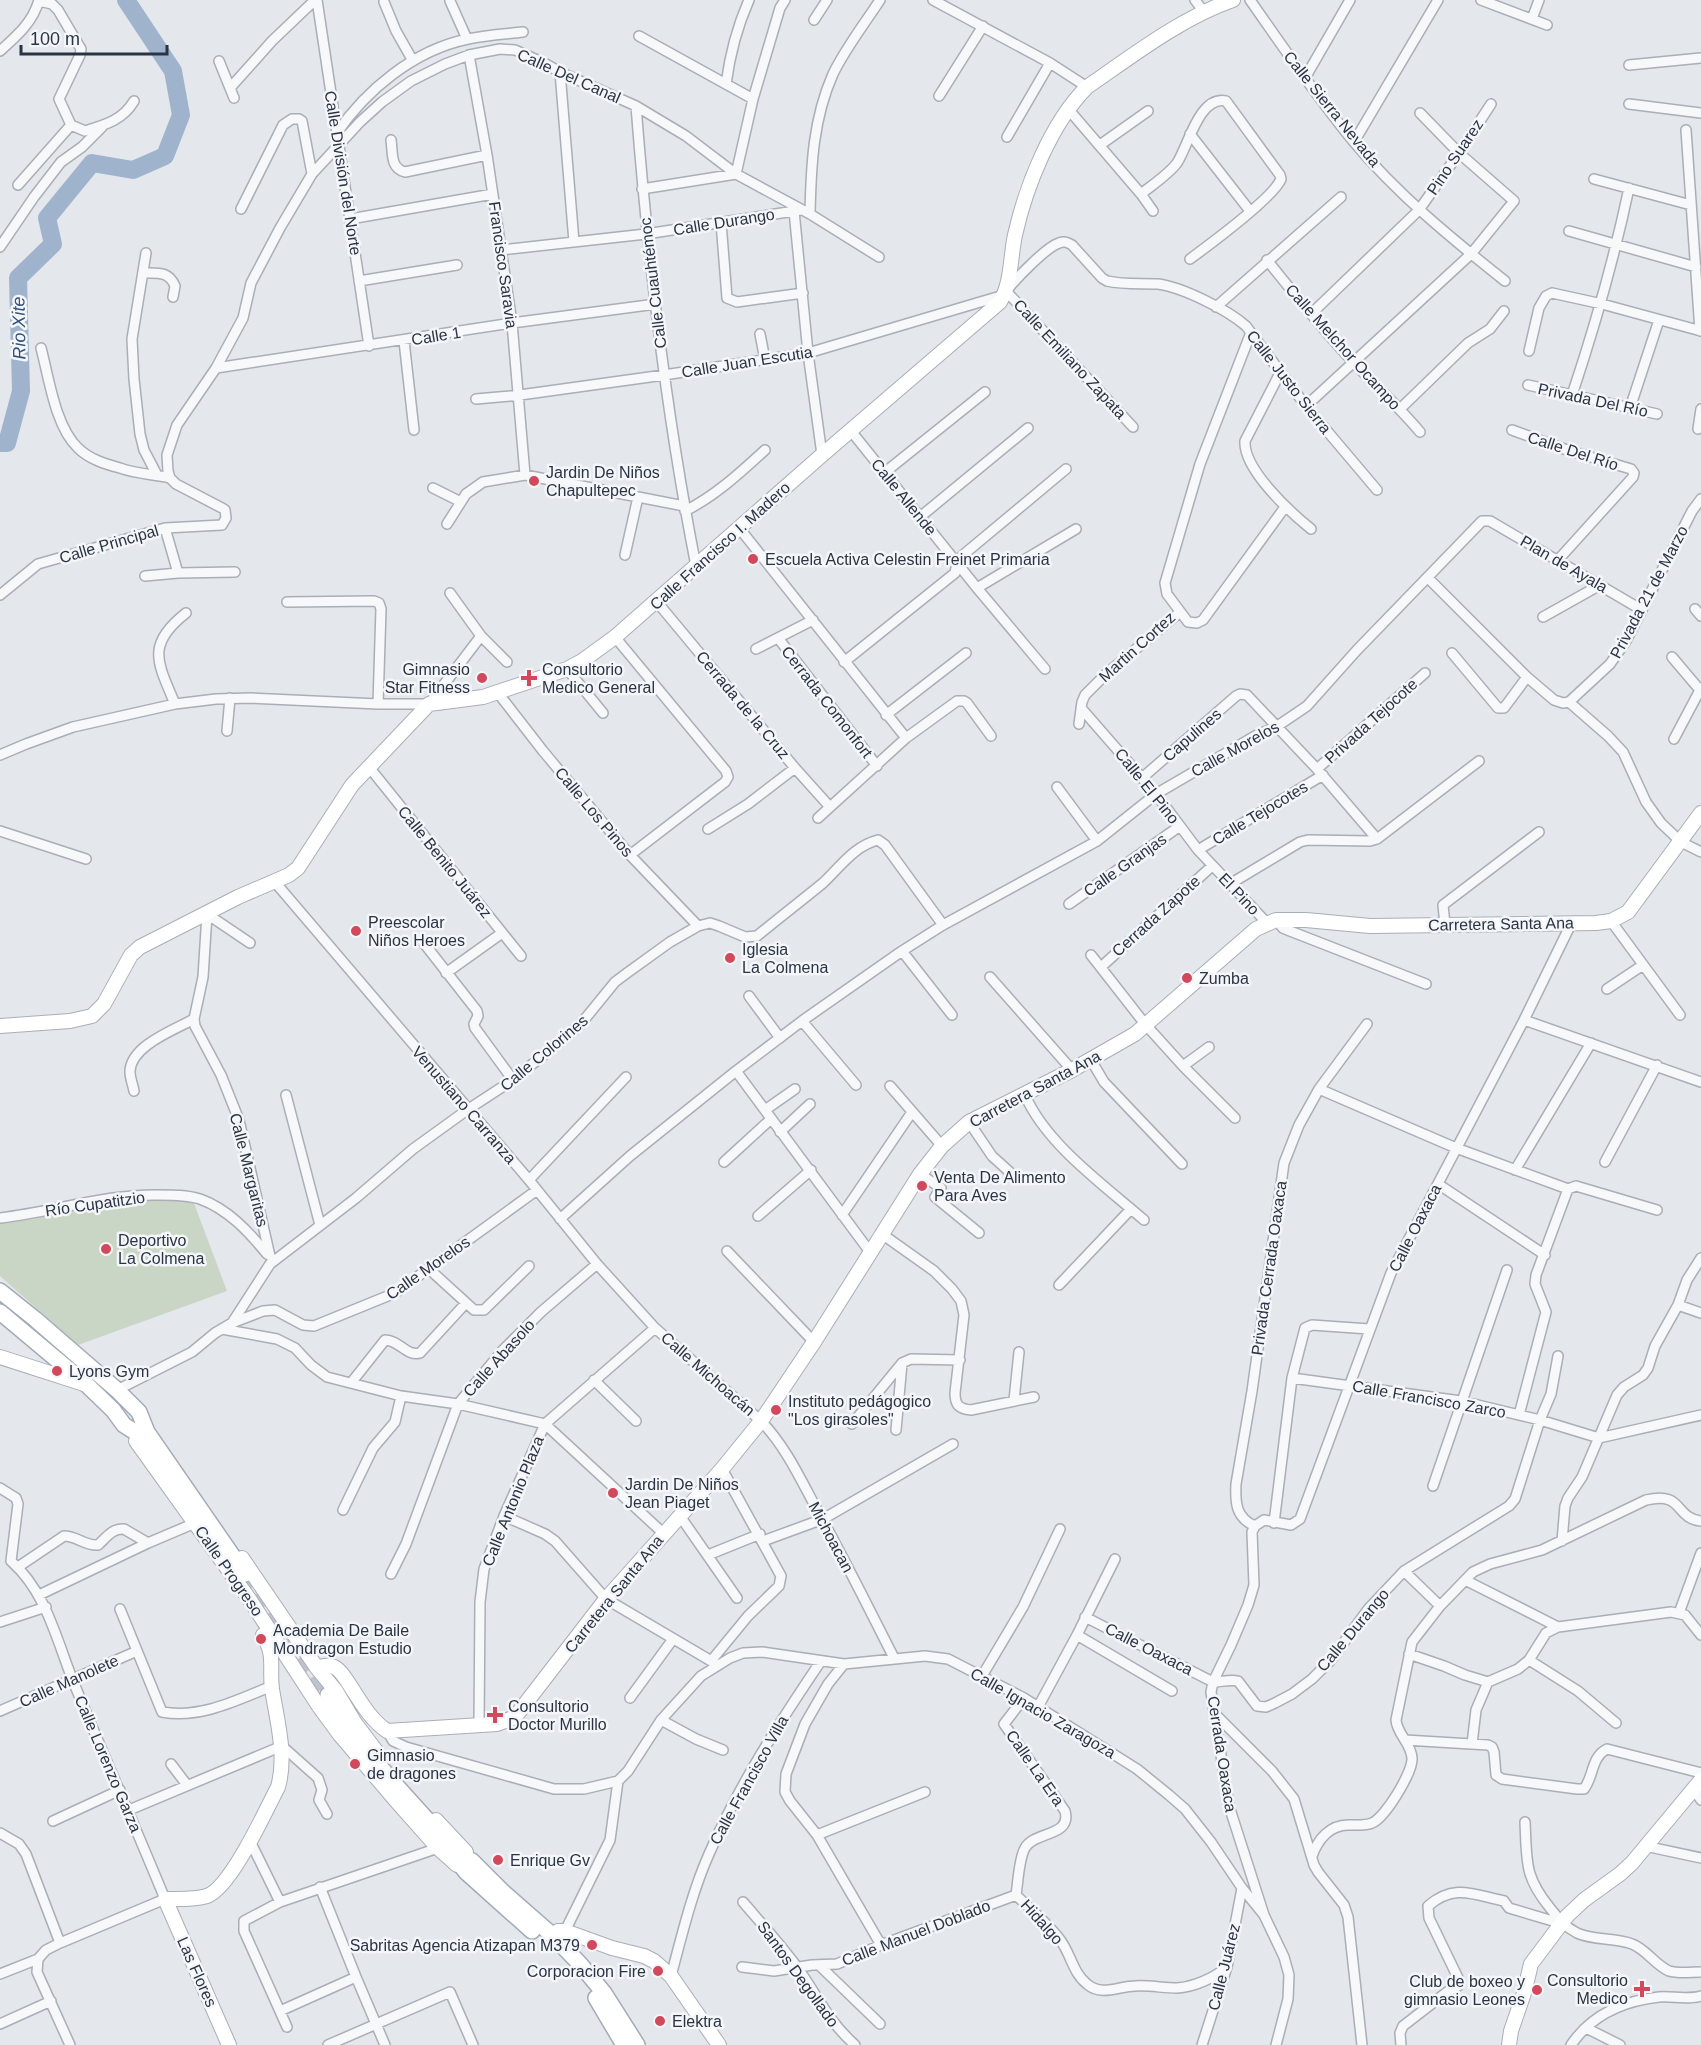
<svg xmlns="http://www.w3.org/2000/svg" width="1701" height="2045" viewBox="0 0 1701 2045" font-family="Helvetica,sans-serif">
<rect width="100%" height="100%" fill="#e4e7ec"/>
<!-- green -->
<path fill="#c9d6c5" d="M123 1198H192L227 1291 78 1345 0 1276V1221Z"/>
<g fill="none" stroke-linecap="round" stroke-linejoin="round">
<!-- river -->
<path stroke="#9fb4cc" stroke-width="18" d="M0 443H7L21 391 18 278 53 244 47 218 92 163 133 170 165 156 181 115 173 71 126 0"/>
<!-- primary-tunnel -->
<path stroke="#bfc3cb" stroke-width="15" stroke-dasharray="15 8" stroke-linecap="butt" d="M245 1574 281 1629
M271 1622 325 1699"/>
<defs>
<path id="street" d="M317 0 369 346
M933 0 1050 63 1087 87
M1195 0 1204 12
M1250 0C1283 47 1316 96 1353 141 1397 194 1451 238 1505 281
M1481 0 1547 25
M39 1 52 4 58 10 81 49 80 55 59 99 71 125 85 131C105 125 123 120 134 101
M450 1 467 39
M384 2 396 31 413 61
M1532 19 1539 0
M814 20 827 0
M639 36 753 99
M0 51C17 36 33 22 39 0
M469 55 487 155 512 323 525 475
M219 61 234 98
M1629 65 1701 58
M560 72 574 242
M1305 78 1350 0
M726 84C730 54 737 27 749 0
M230 88 272 41 315 0
M939 96 983 26
M1629 104 1701 113
M636 106C648 260 666 414 696 566
M1069 110 1141 194 1153 211
M1686 130 1700 331
M336 134C366 90 414 50 468 39 486 35 505 34 523 32
M1190 134 1250 211
M1007 137 1050 63
M391 140C393 153 390 168 405 172L487 155
M1354 142 1438 0
M1100 145 1148 111
M1594 179 1691 205
M18 185 71 125
M642 189 736 174 753 99 780 8 785 0
M1141 194C1152 185 1168 175 1177 163 1188 147 1199 95 1226 101L1280 175 1281 179C1274 197 1209 245 1190 259
M241 209 283 125 292 119H299L302 121 312 174
M794 211 808 353 822 455
M810 214C811 166 813 119 833 74 845 49 865 23 880 0
M350 219 493 194
M721 222 727 298 737 302 803 293
M1569 231 1696 267
M0 247 34 197 61 162 82 147 102 127
M501 250 646 234 801 210
M146 253 132 339 134 379 140 434 144 450 157 475
M1267 260C1295 295 1323 330 1353 362 1376 386 1399 407 1420 432
M143 273C158 273 169 271 175 286L173 297
M359 281 457 265
M1216 307 1341 197
M1311 314 1419 210 1459 153 1491 104
M760 334 765 360
M1250 335 1200 464 1165 583 1167 594 1188 622 1197 623 1203 620 1285 507
M404 341 414 430
M1529 351 1539 308 1546 296 1552 293 1602 304 1701 331
M216 368 512 323 656 304
M1280 373 1245 441C1243 469 1290 512 1311 529
M1528 385 1657 414
M1572 395C1595 326 1614 259 1629 188
M476 399 520 395 664 375 808 353 1004 295
M1306 406 1471 254 1514 201 1459 153 1420 113
M1630 408 1659 320
M1400 409 1468 343 1490 329 1504 311
M1133 427 1006 291C1016 279 1045 248 1059 243 1064 241 1067 242 1072 245L1102 278 1107 281C1124 285 1142 283 1158 284 1182 287 1228 310 1246 326L1306 406 1377 490
M1698 429 1701 409
M1512 430 1567 450 1631 469 1634 473 1633 477 1558 560
M851 431 977 588 1045 669
M884 473 985 392
M170 478 168 471 167 455 177 425 216 368 243 318 251 283 280 228 312 174 360 122 382 102 411 81 445 64 469 55 500 49 515 50 544 63 560 72 636 106 686 136 736 174 810 214 879 257
M433 488 461 502
M685 511C715 496 740 473 765 450
M920 517 1028 428
M447 524 466 494 483 482 525 475 684 506
M165 528 178 573
M740 529 906 738
M625 555 638 497
M145 576 178 573 235 572
M1428 578 1527 677 1554 700 1563 703 1569 702 1610 664 1626 641 1692 511 1701 499
M977 588 1076 529
M450 593 481 636 507 662
M0 595 38 564 45 562 165 528 222 525 226 518 225 510 222 508 176 484 170 478C153 474 136 474 120 468 105 464 89 459 78 448 55 426 49 378 41 348
M287 602 374 601 379 603 381 609 378 704
M657 602 795 768 830 807
M1695 609 1701 616
M1543 617 1600 585
M615 637 726 771 728 777 725 782 630 855
M778 638 877 766
M756 649 813 620
M1452 653 1498 708H1504L1527 677
M1672 657 1700 690
M844 662 955 573 957 563 963 555 1066 469
M567 669 603 713
M498 693 543 751 630 855 698 926
M1569 702 1608 736 1623 752 1646 802 1661 823 1681 842 1701 852
M175 704C158 663 145 645 186 613
M1081 708 1156 794 1198 850 1267 923
M886 715 966 653
M1079 724 1082 702 1085 695 1106 674 1179 613
M227 731 230 698
M1674 739 1701 688
M0 755 26 744 73 727 175 704 216 699 251 698 378 704H429L481 636
M369 767 521 956
M1317 769 1425 673
M1142 778 1236 696 1240 694 1247 695 1317 769 1377 839
M1057 787 1097 841
M818 818 906 738 957 701H964L967 703 991 736
M708 829 748 804 795 768
M0 831 86 859
M1198 850 1323 775
M274 881 529 1180 597 1264 655 1328 761 1421C785 1446 799 1476 815 1506 843 1556 868 1607 894 1658
M1230 884 1300 842 1308 840 1370 841 1377 839 1479 761
M1069 904 1180 826
M207 914 203 977 194 1019 195 1026 221 1075 239 1120 270 1256
M207 914 250 943
M1276 920 1283 928 1290 931 1426 984
M1611 921 1680 1015
M1445 925 1443 905 1539 832
M423 942 477 1011 478 1016 474 1024 475 1028 513 1080
M902 951 952 1015
M1091 955 1145 1024 1183 1066 1235 1118
M1101 967 1212 866
M446 973 502 933
M990 977 1072 1070
M1607 989 1643 965
M749 996 780 1038
M1524 1020 1701 1082
M802 1021 856 1085
M1091 1060 1104 1082 1182 1164
M1183 1066 1209 1047
M736 1071 870 1252
M890 1086 942 1146
M1319 1089 1456 1148 1568 1189
M134 1091C133 1085 130 1078 130 1072 130 1046 174 1030 194 1019
M286 1095 320 1225
M1025 1095C1046 1144 1104 1185 1144 1220
M765 1110 795 1089
M969 1122 992 1156 1013 1175
M780 1132 810 1104
M724 1162 771 1119
M1605 1162 1657 1065
M1515 1170 1591 1043
M920 1174 941 1188 935 1197 979 1233
M529 1180 626 1077
M1438 1184 1545 1255
M1568 1189 1576 1186 1657 1210
M842 1215 912 1112
M758 1216 811 1170
M0 1218C53 1212 105 1194 159 1195 173 1195 187 1195 200 1199 228 1209 249 1232 267 1254
M560 1219 630 1156 736 1071 802 1021 902 951 943 925 1097 841 1156 794 1257 735 1276 727 1307 706 1357 650 1482 521H1490L1642 610
M882 1234 934 1271 952 1289 961 1301 964 1315 955 1393C955 1405 959 1409 971 1410L1034 1397
M727 1251 814 1342
M429 1269 474 1310H484L529 1266
M1059 1285 1131 1209
M1678 1305 1701 1313
M232 1323 270 1264 356 1198 413 1149 467 1110 513 1080 580 1025 615 982 627 973 670 942 698 926 710 923 719 926 745 937 757 936C779 918 801 901 823 883 840 867 854 846 878 840L885 845 943 925
M222 1329 277 1339 295 1348 311 1365 327 1377 401 1396 458 1404 545 1424 663 1533
M1292 1378 1461 1401 1540 1420 1599 1438 1701 1415
M594 1380 636 1421
M351 1383 385 1340C399 1340 407 1357 420 1353L466 1303
M117 1390 192 1352 215 1333 232 1323 263 1311 275 1310 303 1325 314 1326 395 1293 537 1190
M1014 1400 1019 1352
M1519 1415 1546 1312 1535 1284 1536 1275 1568 1189
M852 1424 902 1363 911 1359 960 1360
M896 1430 902 1363
M1433 1486 1507 1270
M0 1488 16 1498 18 1504 11 1561
M343 1510 373 1448 395 1422 401 1396
M504 1516 545 1534 555 1541 606 1599 718 1665
M680 1516 737 1598
M1274 1523 1292 1378 1305 1328 1312 1325 1369 1329
M1255 1526 1264 1520 1291 1525 1300 1519 1391 1273 1524 1020 1571 924
M1255 1526 1252 1532 1254 1585 1248 1605 1231 1645 1213 1682 1211 1692 1229 1806 1264 1915 1284 1957 1289 1975 1288 1999 1276 2045
M1255 1526C1236 1518 1235 1503 1236 1484L1252 1391 1284 1163 1299 1125 1319 1089 1367 1024
M763 1541 823 1519 953 1444
M1562 1541 1565 1506 1568 1498 1582 1477 1617 1395 1624 1387 1643 1375 1648 1368 1655 1346 1678 1305 1687 1280 1701 1258
M708 1555 760 1534
M18 1567 64 1536C77 1536 85 1546 98 1545 106 1538 112 1528 124 1529L148 1543
M1404 1571 1440 1606
M391 1574 406 1544 458 1404 502 1351 541 1312 597 1264
M1465 1580 1558 1627
M39 1595 148 1543 195 1523
M120 1609 162 1712C201 1719 237 1700 272 1686
M1679 1613 1701 1553
M1085 1617 1213 1682C1221 1682 1230 1679 1238 1681L1257 1706 1266 1707 1275 1703 1292 1694 1312 1679 1331 1660 1369 1608 1404 1571 1509 1506 1515 1499 1540 1420 1551 1394 1558 1356
M0 1622 46 1607
M1077 1635 1172 1691
M1409 1654 1444 1666 1465 1675 1488 1682 1518 1669 1529 1660 1546 1633 1558 1627 1671 1612 1685 1615 1701 1635
M1529 1660 1578 1691 1616 1723
M711 1661 748 1616 779 1586 781 1576 722 1469
M844 1664 828 1684 805 1724 786 1774 785 1792 790 1801 817 1835 881 1945
M982 1676 1023 1607 1060 1529
M630 1698 673 1639
M1038 1707 1077 1635 1115 1559
M0 1711 137 1651
M1213 1712 1272 1771 1294 1799 1314 1865 1318 1872 1344 1905 1348 1917 1362 2045
M661 1720 696 1739 723 1750
M479 1724 480 1602 484 1569 504 1516 545 1424 655 1328
M387 1731 393 1741 406 1747 554 1789H584L618 1781 628 1771 661 1720 701 1676 730 1658 743 1653 762 1652 844 1664 925 1656 948 1659 1024 1698 1137 1769 1169 1795 1185 1809 1211 1842 1242 1888 1264 1915
M1405 1740 1488 1745 1492 1747 1494 1752 1496 1775 1502 1779 1577 1789H1584C1594 1776 1591 1757 1607 1749L1701 1773
M1472 1744 1476 1710 1488 1682
M171 1764 187 1785
M1693 1788 1701 1800
M129 1810 282 1746 318 1778 322 1790 319 1800 327 1814
M53 1821 120 1790
M1525 1822C1527 1862 1524 1876 1550 1908 1558 1918 1565 1927 1577 1933 1594 1941 1614 1937 1632 1944 1646 1949 1655 1965 1669 1971 1679 1974 1691 1972 1701 1972
M0 1833 19 1844 26 1854 60 1943
M817 1835 925 1792
M250 1841 280 1902
M1645 1846 1701 1858
M1312 1856C1318 1839 1330 1825 1348 1825 1356 1825 1365 1826 1372 1823 1385 1818 1413 1772 1412 1758 1411 1743 1397 1734 1396 1720L1412 1642 1440 1606 1473 1572 1490 1564 1542 1550 1646 1500C1684 1491 1674 1518 1701 1521
M320 1887 356 1977 385 2045
M1016 1895C1031 1910 1049 1924 1061 1941 1071 1955 1073 1973 1087 1984 1102 1997 1119 1986 1135 1986 1149 1985 1163 1988 1177 1988 1194 1987 1214 1978 1227 1967
M1016 1895C1018 1882 1019 1858 1025 1848 1034 1831 1072 1837 1065 1811L1004 1724 1024 1698
M743 1902C761 1923 780 1944 797 1967 818 1996 827 2020 855 2045
M565 1931 610 1840 618 1781
M38 1959 37 1972 70 2045
M820 1966 880 2024
M742 1967 774 1971 812 1965 837 1964 881 1945 1016 1895
M0 1974 38 1959 46 1950 60 1943 165 1899C135 1826 103 1754 73 1681 56 1638 46 1592 11 1561
M671 1976C682 1935 692 1892 709 1854 739 1785 779 1723 821 1661
M280 2011 356 1977
M0 2024 51 2001
M287 2027 244 1931V1921L280 1902 438 1848
M1586 2028 1620 2045
M328 2045 450 1992 473 2045
M1202 2045 1227 1967 1242 1888
M1401 2045 1400 2033 1403 2026 1447 1992 1458 1986 1460 1982 1429 1918 1428 1906C1455 1883 1474 1895 1504 1901L1509 1908 1563 1924
M1571 2045C1592 2014 1623 2001 1659 1997 1673 1996 1687 2000 1701 1996"/>
<path id="secondary" d="M0 1026 70 1021 92 1016 104 1004 131 955 140 947 238 897 289 875 298 868 352 785 429 704 483 697 567 669 582 661 615 637 822 455 1000 302C1012 282 1010 258 1015 235 1026 186 1051 123 1087 87 1132 56 1181 18 1233 0
M0 1357 84 1384
M136 1441 250 1600 318 1705 340 1735 398 1803 438 1848 457 1865
M242 1558 317 1668 336 1691 355 1723 380 1756
M317 1668C323 1666 330 1664 336 1668 342 1672 347 1681 351 1687 362 1704 371 1720 387 1731L497 1724 515 1717 606 1599 722 1469 761 1421 814 1342 920 1174 942 1146 969 1122 1072 1070 1135 1034 1256 929 1276 920H1306L1370 926 1596 923 1611 921 1628 912 1701 813
M436 1820 466 1852
M552 1935 558 1931H565L612 1948 644 1956 654 1961 671 1976 719 2045
M229 2045 165 1899C178 1899 194 1900 207 1896 231 1887 265 1812 278 1787 287 1755 277 1721 272 1689 269 1666 276 1657 263 1635
M1509 2045 1511 2031 1524 1993 1531 1964 1567 1916 1584 1900 1620 1874 1632 1863 1701 1780"/>
<path id="primary" d="M0 1291 35 1319 117 1390 139 1412 147 1432 245 1574
M0 1312 86 1384 113 1410 124 1425 138 1434 149 1448
M328 1695 362 1745 393 1782 448 1843 460 1855 472 1861 503 1892 552 1935 580 1964 604 1993 637 2045
M452 1854 466 1872 532 1931
M596 1998 624 2045"/>
</defs>
<!-- street casing -->
<use href="#street" stroke="#a9aeb7" stroke-width="12"/>
<!-- secondary casing -->
<use href="#secondary" stroke="#a9aeb7" stroke-width="16"/>
<!-- primary casing -->
<use href="#primary" stroke="#a3abb8" stroke-width="18"/>
<!-- street -->
<use href="#street" stroke="#f7f8fa" stroke-width="9"/>
<!-- secondary -->
<use href="#secondary" stroke="#fff" stroke-width="14"/>
<!-- primary -->
<use href="#primary" stroke="#fff" stroke-width="15"/>
</g>
<!-- markers -->
<g fill="#d1495b" stroke="#f4f6f9" stroke-width="2">
<circle cx="534" cy="481" r="6"/>
<circle cx="753" cy="559" r="6"/>
<circle cx="482" cy="678" r="6"/>
<path d="M526 669h6v6h6v6h-6v6h-6v-6h-6v-6h6z"/>
<circle cx="356" cy="931" r="6"/>
<circle cx="730" cy="958" r="6"/>
<circle cx="1187" cy="978" r="6"/>
<circle cx="922" cy="1186" r="6"/>
<circle cx="106" cy="1249" r="6"/>
<circle cx="57" cy="1371" r="6"/>
<circle cx="776" cy="1410" r="6"/>
<circle cx="613" cy="1493" r="6"/>
<circle cx="261" cy="1639" r="6"/>
<path d="M492 1706h6v6h6v6h-6v6h-6v-6h-6v-6h6z"/>
<circle cx="355" cy="1764" r="6"/>
<circle cx="498" cy="1860" r="6"/>
<circle cx="592" cy="1945" r="6"/>
<circle cx="658" cy="1971" r="6"/>
<path d="M1639 1980h6v6h6v6h-6v6h-6v-6h-6v-6h6z"/>
<circle cx="1537" cy="1990" r="6"/>
<circle cx="660" cy="2021" r="6"/>
</g>
<g text-anchor="middle" dominant-baseline="central" stroke-width="5" stroke-linejoin="round" paint-order="stroke">
<!-- street labels -->
<g font-size="16" fill="#2b3445" stroke="#f4f6f9">
<text transform="translate(569 76) rotate(24)">Calle Del Canal</text>
<text transform="translate(1332 109) rotate(51)">Calle Sierra Nevada</text>
<text transform="translate(1455 157) rotate(-56)">Pino Suarez</text>
<text transform="translate(343 173) rotate(81)">Calle División del Norte</text>
<text transform="translate(724 222) rotate(-9)">Calle Durango</text>
<text transform="translate(503 265) rotate(82)">Francisco Saravia</text>
<text transform="translate(653 283) rotate(-97)">Calle Cuauhtémoc</text>
<text transform="translate(436 336) rotate(-9)">Calle 1</text>
<text transform="translate(1343 347) rotate(48)">Calle Melchor Ocampo</text>
<text transform="translate(1070 359) rotate(47)">Calle Emiliano Zapata</text>
<text transform="translate(747 362) rotate(-9)">Calle Juan Escutia</text>
<text transform="translate(1289 382) rotate(52)">Calle Justo Sierra</text>
<text transform="translate(1593 400) rotate(12)">Privada Del Río</text>
<text transform="translate(1573 451) rotate(18)">Calle Del Río</text>
<text transform="translate(904 497) rotate(51)">Calle Allende</text>
<text transform="translate(109 544) rotate(-16)">Calle Principal</text>
<text transform="translate(720 546) rotate(-42)">Calle Francisco I. Madero</text>
<text transform="translate(1564 564) rotate(30)">Plan de Ayala</text>
<text transform="translate(1649 592) rotate(-62)">Privada 21 de Marzo</text>
<text transform="translate(1137 647) rotate(-42)">Martin Cortez</text>
<text transform="translate(827 702) rotate(52)">Cerrada Comonfort</text>
<text transform="translate(743 705) rotate(50)">Cerrada de la Cruz</text>
<text transform="translate(1371 721) rotate(-42)">Privada Tejocote</text>
<text transform="translate(1192 735) rotate(-41)">Capulines</text>
<text transform="translate(1235 749) rotate(-29)">Calle Morelos</text>
<text transform="translate(1147 786) rotate(51)">Calle El Pino</text>
<text transform="translate(594 812) rotate(50)">Calle Los Pinos</text>
<text transform="translate(1260 813) rotate(-31)">Calle Tejocotes</text>
<text transform="translate(445 862) rotate(51)">Calle Benito Juárez</text>
<text transform="translate(1125 865) rotate(-35)">Calle Granjas</text>
<text transform="translate(1239 894) rotate(46)">El Pino</text>
<text transform="translate(1156 916) rotate(-42)">Cerrada Zapote</text>
<text transform="translate(1501 924) rotate(-1)">Carretera Santa Ana</text>
<text transform="translate(544 1053) rotate(-40)">Calle Colorines</text>
<text transform="translate(1035 1089) rotate(-28)">Carretera Santa Ana</text>
<text transform="translate(464 1105) rotate(49)">Venustiano Carranza</text>
<text transform="translate(249 1170) rotate(76)">Calle Margaritas</text>
<text transform="translate(95 1204) rotate(-8)">Río Cupatitzio</text>
<text transform="translate(1415 1228) rotate(-63)">Calle Oaxaca</text>
<text transform="translate(428 1268) rotate(-35)">Calle Morelos</text>
<text transform="translate(1269 1268) rotate(-82)">Privada Cerrada Oaxaca</text>
<text transform="translate(499 1358) rotate(-48)">Calle Abasolo</text>
<text transform="translate(708 1374) rotate(41)">Calle Michoacán</text>
<text transform="translate(1429 1399) rotate(10)">Calle Francisco Zarco</text>
<text transform="translate(513 1501) rotate(-68)">Calle Antonio Plaza</text>
<text transform="translate(831 1537) rotate(62)">Michoacan</text>
<text transform="translate(229 1571) rotate(55)">Calle Progreso</text>
<text transform="translate(614 1594) rotate(-51)">Carretera Santa Ana</text>
<text transform="translate(1353 1630) rotate(-50)">Calle Durango</text>
<text transform="translate(1149 1649) rotate(27)">Calle Oaxaca</text>
<text transform="translate(69 1681) rotate(-24)">Calle Manolete</text>
<text transform="translate(1043 1713) rotate(30)">Calle Ignacio Zaragoza</text>
<text transform="translate(1222 1754) rotate(81)">Cerrada Oaxaca</text>
<text transform="translate(108 1764) rotate(67)">Calle Lorenzo Garza</text>
<text transform="translate(1035 1768) rotate(55)">Calle La Era</text>
<text transform="translate(749 1780) rotate(-61)">Calle Francisco Villa</text>
<text transform="translate(1042 1922) rotate(48)">Hidalgo</text>
<text transform="translate(916 1933) rotate(-21)">Calle Manuel Doblado</text>
<text transform="translate(1224 1967) rotate(-76)">Calle Juárez</text>
<text transform="translate(197 1972) rotate(66)">Las Flores</text>
<text transform="translate(798 1974) rotate(54)">Santos Degollado</text>
</g>
<!-- poi labels -->
<g font-size="16" fill="#2b3445" stroke="#f4f6f9" text-anchor="start">
<text x="546" y="472">Jardin De Niños<tspan x="546" dy="18">Chapultepec</tspan></text>
<text x="765" y="559">Escuela Activa Celestin Freinet Primaria</text>
<text x="470" y="669" text-anchor="end">Gimnasio<tspan x="470" dy="18">Star Fitness</tspan></text>
<text x="542" y="669">Consultorio<tspan x="542" dy="18">Medico General</tspan></text>
<text x="368" y="922">Preescolar<tspan x="368" dy="18">Niños Heroes</tspan></text>
<text x="742" y="949">Iglesia<tspan x="742" dy="18">La Colmena</tspan></text>
<text x="1199" y="978">Zumba</text>
<text x="934" y="1177">Venta De Alimento<tspan x="934" dy="18">Para Aves</tspan></text>
<text x="118" y="1240">Deportivo<tspan x="118" dy="18">La Colmena</tspan></text>
<text x="69" y="1371">Lyons Gym</text>
<text x="788" y="1401">Instituto pedágogico<tspan x="788" dy="18">"Los girasoles"</tspan></text>
<text x="625" y="1484">Jardin De Niños<tspan x="625" dy="18">Jean Piaget</tspan></text>
<text x="273" y="1630">Academia De Baile<tspan x="273" dy="18">Mondragon Estudio</tspan></text>
<text x="508" y="1706">Consultorio<tspan x="508" dy="18">Doctor Murillo</tspan></text>
<text x="367" y="1755">Gimnasio<tspan x="367" dy="18">de dragones</tspan></text>
<text x="510" y="1860">Enrique Gv</text>
<text x="580" y="1945" text-anchor="end">Sabritas Agencia Atizapan M379</text>
<text x="646" y="1971" text-anchor="end">Corporacion Fire</text>
<text x="1628" y="1980" text-anchor="end">Consultorio<tspan x="1628" dy="18">Medico</tspan></text>
<text x="1525" y="1981" text-anchor="end">Club de boxeo y<tspan x="1525" dy="18">gimnasio Leones</tspan></text>
<text x="672" y="2021">Elektra</text>
</g>
<!-- water labels -->
<g font-size="18" font-style="italic" fill="#34527a" stroke="#f4f6f9">
<text transform="translate(19 328) rotate(-91)">Rio Xite</text>
</g>
</g>
<!-- scale -->
<path d="M21 45v9h146v-9" fill="none" stroke="#2b3445" stroke-width="3"/>
<text x="30" y="45" font-size="18" fill="#2b3445" stroke="#f4f6f9" stroke-width="4.5" paint-order="stroke">100 m</text>
</svg>
